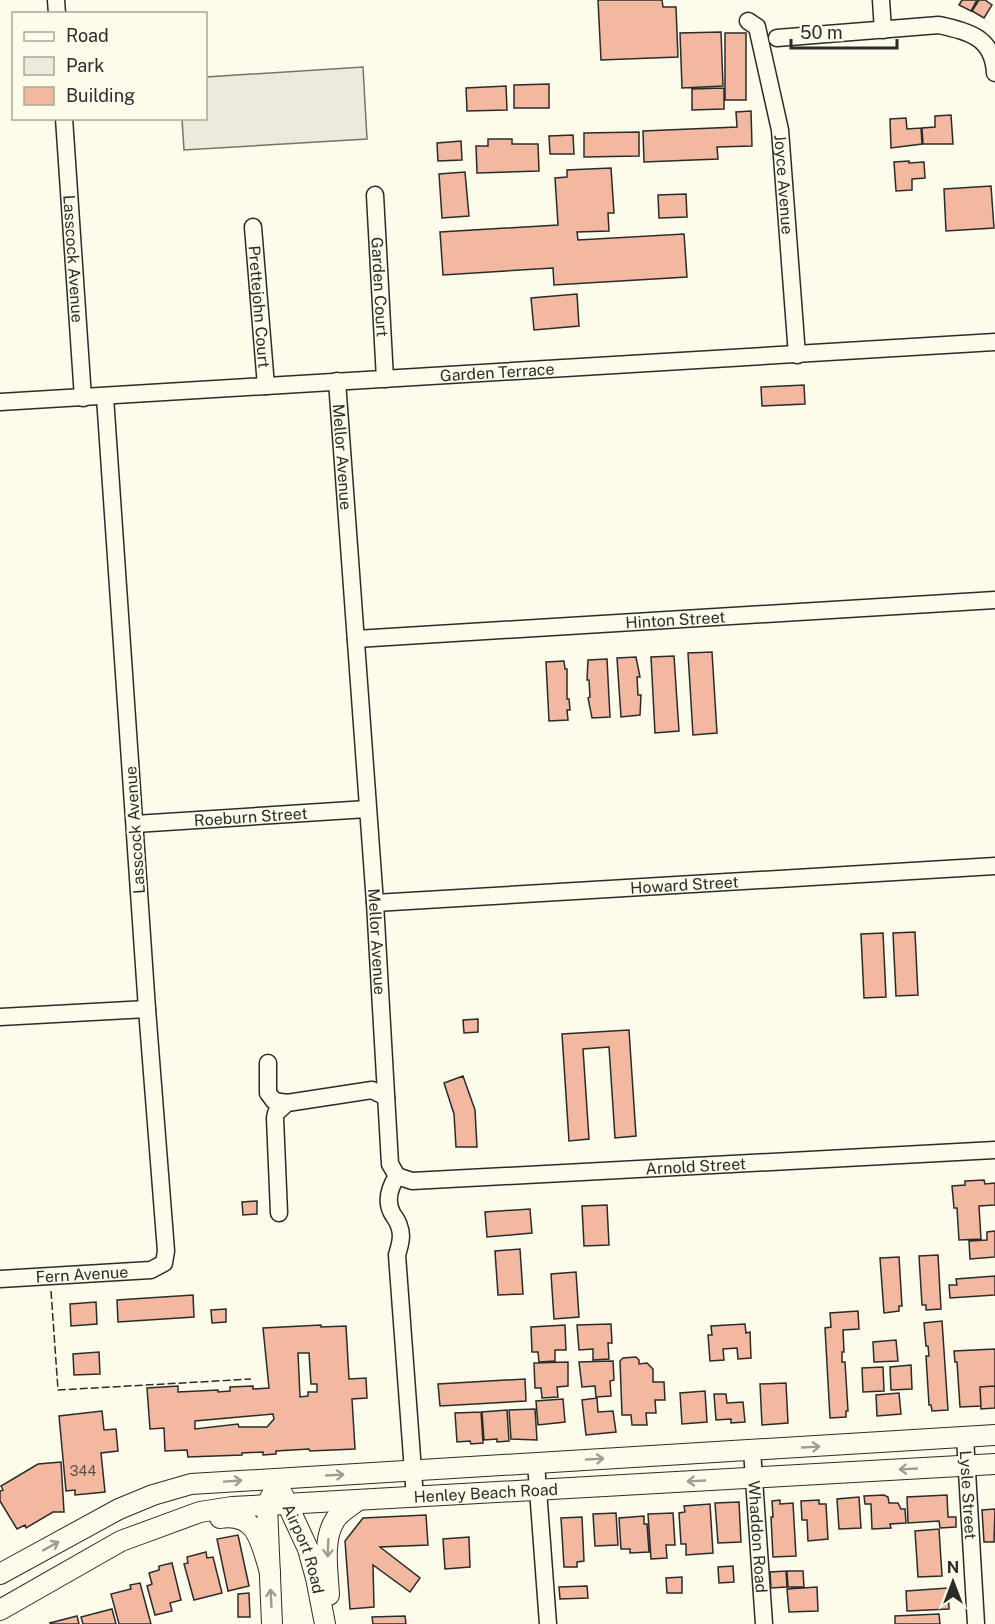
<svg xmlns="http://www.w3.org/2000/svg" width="995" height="1624" viewBox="0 0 995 1624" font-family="'Public Sans',sans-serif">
<rect width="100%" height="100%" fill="#fdfbea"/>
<!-- green -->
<path fill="#ecebdb" stroke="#74746e" stroke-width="1.5" d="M363 67 367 139 184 150 182 119 206 118V77Z"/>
<!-- building -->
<path fill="#f2b8a0" stroke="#2b2b2b" stroke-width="1.5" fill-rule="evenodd" d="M598 0H662L663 7H676L678 57 601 60Z
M962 0H977L971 11 959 5Z
M979 0H985L992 5 984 18 972 11Z
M721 32 723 86 682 88 680 33Z
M725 33H746V100H725Z
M549 84V108H514V85Z
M506 86 507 110 467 111 466 88Z
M724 88V109L692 110V89Z
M751 111 752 146 717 147 718 159 644 162 643 131 737 127 736 112Z
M951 115 953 144H923L922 128 935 127V116Z
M906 118 907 129 921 128 922 144 891 148 890 119Z
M639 132V156L584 157V133Z
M573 135 574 154H550L549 136Z
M488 139H512V144H538L539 171 477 173 476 146H488Z
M461 141 462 160 438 161 437 143Z
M909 161V163L924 162 925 178 912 179V190L896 191 894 162Z
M611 168 614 213H608L609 231 577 232 578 240 684 234 687 277 554 285 553 268 443 275 440 232 558 225 555 178 567 177V170Z
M465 172 469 216 442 218 439 174Z
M991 186 994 228 946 231 944 189Z
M686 194 687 217 659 218 658 195Z
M577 294 579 326 534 330 531 298Z
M804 385 805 404 762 406 761 387Z
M712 652 717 733 693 735 688 653Z
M674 656 679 731 655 733 651 657Z
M636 657 640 677H637L638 695H641L640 715 621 717 617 658Z
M607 659 610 717 592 718 588 698 590 697 589 680H587L588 660Z
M564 661 565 669H567V699H569L570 710H567L568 720 549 721 546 662Z
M915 932 918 995 896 996 893 933Z
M883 933 886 997 864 998 861 934Z
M478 1019V1032L464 1033 463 1020Z
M629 1030 636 1136 615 1138 609 1047 583 1049 589 1139 569 1141 562 1034Z
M463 1076 475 1110 477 1147H456L454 1114 444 1083Z
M984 1180 985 1184 995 1183V1205L979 1206 981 1239 959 1240 957 1208H954L952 1186 965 1185V1181Z
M257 1201V1214L243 1215 242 1202Z
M607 1205 609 1245 584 1246 582 1206Z
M530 1209 532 1233 487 1237 485 1212Z
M995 1231V1257L970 1259 969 1241 987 1240V1232Z
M520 1249 523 1294 498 1295 495 1251Z
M938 1255 941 1309 926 1310V1305H922L919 1256Z
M899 1257 902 1306H899V1311L884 1313 880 1258Z
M576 1272 579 1317 554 1319 551 1274Z
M995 1276V1295L950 1298 949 1285H957L956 1279Z
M193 1295 194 1317 118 1322 117 1300Z
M96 1302 97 1324 71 1326 70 1304Z
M226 1309V1322L212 1323 211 1310Z
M858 1311 859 1329 843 1330 844 1352H842V1362H845L848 1411H846V1417L830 1418 825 1328 831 1327 830 1313Z
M942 1321 948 1410 932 1411 931 1405H929L926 1356H929L928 1346H926L924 1323Z
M611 1324 612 1343H608L609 1359 593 1360V1349L579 1350 577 1325Z
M745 1324 746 1333 750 1332 751 1358 738 1359 737 1348 723 1349 724 1360 710 1361 708 1335H712L711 1326Z
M321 1325V1327L346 1326 349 1379 366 1378 367 1398 352 1399 355 1449 310 1451 309 1449 276 1451V1454L263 1455V1452L242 1453V1455L188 1457 187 1450 165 1451 164 1428 150 1429 147 1388 178 1386V1392L218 1390V1392L230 1391V1387L253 1386V1389L269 1388 263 1328ZM298 1353H309L311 1384H317V1392H308V1396L300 1397ZM273 1414 274 1419 267 1427H239L238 1424 195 1429V1421Z
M565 1325 566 1350H555V1361L539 1362 538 1352H532L531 1327Z
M896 1340 898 1361 874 1362 873 1342Z
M995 1349V1386L980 1387 981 1406 960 1407 957 1362H955L954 1351Z
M99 1352 100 1374 74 1375 73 1354Z
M636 1357 639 1360V1364L647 1363 653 1369V1382H664L665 1400H655L656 1413H646L647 1425H632L631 1415H622L620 1361 623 1358Z
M613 1361 614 1380 610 1381 611 1396 596 1397 595 1386 582 1387 579 1362Z
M568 1362V1386L557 1387 558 1397 542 1398 541 1388H535L534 1363Z
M911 1365 912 1389 891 1390 890 1367Z
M883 1367 884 1391 863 1392 862 1368Z
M525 1379 526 1401 440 1406 438 1384Z
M786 1383 788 1423 762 1425 760 1384Z
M995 1386V1408L981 1409 980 1387Z
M705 1391 707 1422 682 1424 680 1393Z
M899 1393 901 1414 877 1416 876 1395Z
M714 1394H726L727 1403 743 1402 745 1422 731 1423V1419L716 1420Z
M597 1398 598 1412 613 1411 616 1432 586 1435 582 1400Z
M563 1399 565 1422 538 1425 536 1401Z
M535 1409 537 1440 511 1439 509 1410Z
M507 1410 509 1441 497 1442V1439L484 1440 482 1412Z
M102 1411 104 1430 116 1429 118 1451 101 1453 105 1492 75 1495V1490L66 1491 59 1416Z
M481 1412 483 1443 471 1444 470 1441 457 1442 455 1413Z
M61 1462 64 1512H53L26 1528 25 1525 17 1529 0 1501V1491L3 1490 1 1486 38 1464Z
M947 1495 948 1517H956V1527L940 1528 939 1521 908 1523 907 1497Z
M864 1496 884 1495 888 1497 889 1503H898L901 1509H905L906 1523 890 1524 891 1528 872 1529 871 1504H865Z
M859 1497 861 1528 839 1529 837 1499Z
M780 1500V1504L793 1503 796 1556 773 1557 771 1517H773L772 1501Z
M819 1500V1504H826L828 1539 808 1541 807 1520H802L801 1501Z
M739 1502 741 1542 718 1543 715 1503Z
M710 1504 713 1553 686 1555V1544H681L679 1513 685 1512 684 1506Z
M995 1509 994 1542H984L982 1510Z
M616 1513 618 1545 595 1546 593 1514Z
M673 1513 675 1545H666L667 1558 651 1559 648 1514Z
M426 1515 428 1545 380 1547 420 1578 410 1592 373 1565 374 1607 350 1609 345 1541 363 1518Z
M644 1516V1524H647L649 1552 630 1553V1549H621L619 1518Z
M582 1517 584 1561 577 1562V1567H564L561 1518Z
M939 1529 942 1576 918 1577 915 1531Z
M238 1535 249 1586 228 1591 217 1539Z
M469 1537 470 1567 445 1569 443 1539Z
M206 1552 207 1558 213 1557 222 1593 194 1600 184 1564 188 1563 187 1557Z
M172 1563 181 1600 170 1603 172 1611 155 1615 147 1586 152 1584 149 1573 159 1570V1566Z
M733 1566 734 1582 719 1583 718 1567Z
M786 1571 787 1587 771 1588 770 1572Z
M787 1571H803L804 1587H788Z
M682 1577V1593H667L666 1578Z
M140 1583 151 1624H119L111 1594 131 1589 130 1585Z
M587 1586 588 1598 560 1599 559 1587Z
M817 1587 818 1611 789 1612 787 1589Z
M948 1588 949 1609 907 1611 906 1591Z
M249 1593 250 1617H238V1594Z
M112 1609 116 1624H83L81 1617Z
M939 1614 940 1624H895V1616Z
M77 1616 79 1624H51L50 1623Z
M405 1616 406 1624H373L372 1617Z"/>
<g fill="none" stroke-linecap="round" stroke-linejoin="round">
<defs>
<g id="minor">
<path d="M56 0 57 14"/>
<path d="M881 0 883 30"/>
<path id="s1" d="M748 21 757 27 780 130 797 355"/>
<path d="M777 38 939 25C969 32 993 37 995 73"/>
<path id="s2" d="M64 118 83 398"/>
<path id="s3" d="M375 195 385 379"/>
<path id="s4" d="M253 227 266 386"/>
<path id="s5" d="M337 381 375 903 390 1164 397 1176C390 1187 385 1200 392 1213 394 1217 398 1221 399 1226 403 1235 400 1245 397 1255L415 1498"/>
<path id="s6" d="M0 402 995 342"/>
<path id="s7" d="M356 639 995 600"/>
<path id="s8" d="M135 824 367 809"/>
<path id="s9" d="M375 903 995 866"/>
<path d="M0 1017 147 1009"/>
<path d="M268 1063V1093L274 1101 287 1103"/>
<path id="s10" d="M397 1176 412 1181 995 1150"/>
<path d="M279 1213 275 1118 276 1113 287 1103 372 1090 386 1097"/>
<path id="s11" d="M0 1279 151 1270 164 1263 166 1251 147 1009 105 397"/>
<path id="s12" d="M965 1437 976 1624"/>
<path id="s13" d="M752 1450 764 1624"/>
<path d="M536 1463 548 1624"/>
</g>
<g id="major">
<path id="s14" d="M283 1495 308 1549 316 1578 325 1624"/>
<path d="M271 1496 267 1506 272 1624"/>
<path d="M220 1518C258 1512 261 1544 270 1572"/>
<path d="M0 1574 119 1509 153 1495 191 1484 995 1435"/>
<path d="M329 1595C328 1572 322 1540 335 1520 340 1512 350 1507 357 1501"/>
<path id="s15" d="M0 1610 121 1541 200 1512 232 1507 995 1464"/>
</g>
</defs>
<!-- minor casing -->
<use href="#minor" stroke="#2b2b2b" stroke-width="19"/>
<!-- major casing -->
<use href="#major" stroke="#2b2b2b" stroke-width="22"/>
<!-- minor -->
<use href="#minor" stroke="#fdfbea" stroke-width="16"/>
<!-- major -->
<use href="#major" stroke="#fdfbea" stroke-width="20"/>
<!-- fence -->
<path stroke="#2b2b2b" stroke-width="1.5" stroke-dasharray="8 3" stroke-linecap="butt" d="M51 1291 58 1390 251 1379"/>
</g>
<!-- one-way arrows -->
<defs><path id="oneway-shaft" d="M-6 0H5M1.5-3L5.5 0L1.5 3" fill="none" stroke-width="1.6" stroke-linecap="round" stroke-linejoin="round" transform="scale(1.5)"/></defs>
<g stroke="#9e9d94">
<use href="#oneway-shaft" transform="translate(811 1447) rotate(-3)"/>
<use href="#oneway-shaft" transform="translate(595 1459) rotate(-3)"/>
<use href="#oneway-shaft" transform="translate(908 1469) rotate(177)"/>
<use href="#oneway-shaft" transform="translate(335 1475) rotate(-3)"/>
<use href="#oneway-shaft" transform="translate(233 1481) rotate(-4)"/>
<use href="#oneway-shaft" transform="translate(696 1481) rotate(177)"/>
<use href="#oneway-shaft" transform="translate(51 1546) rotate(-29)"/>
<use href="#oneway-shaft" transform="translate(328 1548) rotate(92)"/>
<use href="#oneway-shaft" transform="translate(271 1598) rotate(-93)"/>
</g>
<g text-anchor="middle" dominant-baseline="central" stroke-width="4.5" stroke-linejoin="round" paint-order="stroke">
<!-- number labels -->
<g font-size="14" fill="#5d4e48">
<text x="83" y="1471">344</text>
</g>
<!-- street labels -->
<g font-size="16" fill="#2b2b2b" stroke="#fdfbea">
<text stroke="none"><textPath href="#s1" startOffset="171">Joyce Avenue</textPath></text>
<text stroke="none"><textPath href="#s2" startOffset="141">Lasscock Avenue</textPath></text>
<text stroke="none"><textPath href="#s3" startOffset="92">Garden Court</textPath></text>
<text stroke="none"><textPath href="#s4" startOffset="80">Prettejohn Court</textPath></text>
<text stroke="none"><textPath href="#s6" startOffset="498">Garden Terrace</textPath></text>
<text stroke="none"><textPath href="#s5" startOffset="76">Mellor Avenue</textPath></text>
<text stroke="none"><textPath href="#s7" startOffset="320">Hinton Street</textPath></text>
<text stroke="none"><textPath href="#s8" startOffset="116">Roeburn Street</textPath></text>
<text transform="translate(135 830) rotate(-94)">Lasscock Avenue</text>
<text stroke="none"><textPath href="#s9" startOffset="310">Howard Street</textPath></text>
<text stroke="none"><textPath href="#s5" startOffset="562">Mellor Avenue</textPath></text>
<text stroke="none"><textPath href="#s10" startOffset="300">Arnold Street</textPath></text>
<text stroke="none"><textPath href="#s11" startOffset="82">Fern Avenue</textPath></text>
<text stroke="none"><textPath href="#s15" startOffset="510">Henley Beach Road</textPath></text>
<text stroke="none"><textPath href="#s12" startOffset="58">Lysle Street</textPath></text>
<text stroke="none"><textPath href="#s13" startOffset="87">Whaddon Road</textPath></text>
<text stroke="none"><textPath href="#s14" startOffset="58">Airport Road</textPath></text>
</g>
</g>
<!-- legend -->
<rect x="12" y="12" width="195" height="108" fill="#fdfbea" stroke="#a9a89e" stroke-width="1.5"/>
<rect x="24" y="32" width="30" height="9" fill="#fdfbea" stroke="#a9a89e" stroke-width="1.5"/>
<text x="66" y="42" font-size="18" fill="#2b2b2b">Road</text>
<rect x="24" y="57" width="30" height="18" fill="#ecebdb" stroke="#a9a89e" stroke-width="1.5"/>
<text x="66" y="72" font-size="18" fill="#2b2b2b">Park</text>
<rect x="24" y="87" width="30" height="18" fill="#f2b8a0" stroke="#a9a89e" stroke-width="1.5"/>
<text x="66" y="102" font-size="18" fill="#2b2b2b">Building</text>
<!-- north arrow -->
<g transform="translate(953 1582)" stroke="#fdfbea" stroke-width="4.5" paint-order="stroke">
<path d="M0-4.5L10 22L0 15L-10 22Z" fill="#2b2b2b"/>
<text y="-9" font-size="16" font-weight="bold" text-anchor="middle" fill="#2b2b2b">N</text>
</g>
<!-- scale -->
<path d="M791 39v9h106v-9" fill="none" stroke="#2b2b2b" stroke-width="3"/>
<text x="800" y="39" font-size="18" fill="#2b2b2b" stroke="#fdfbea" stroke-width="4.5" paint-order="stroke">50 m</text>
</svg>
